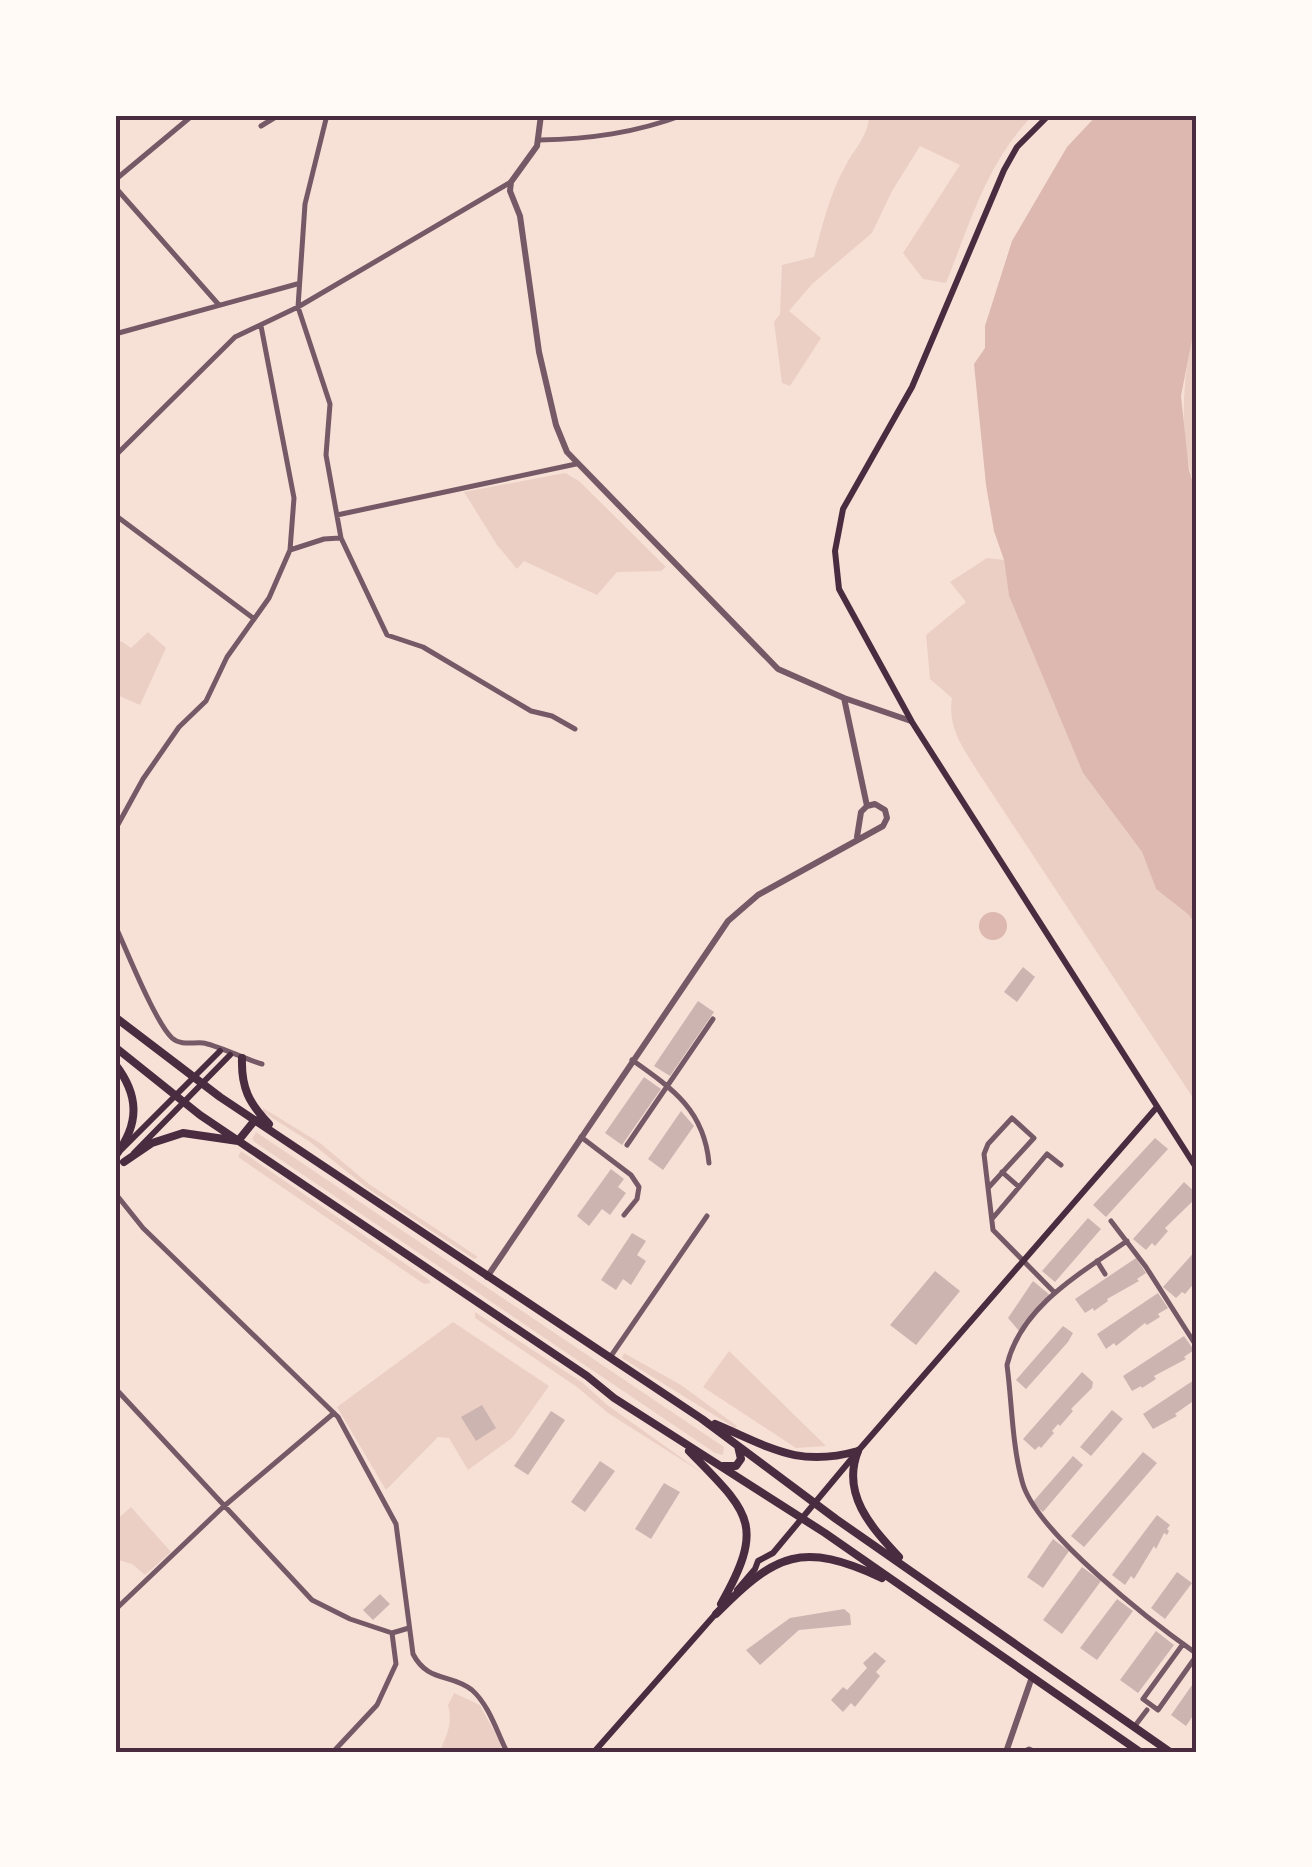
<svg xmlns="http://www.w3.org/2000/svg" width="1312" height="1867" viewBox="0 0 1312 1867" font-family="Montserrat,sans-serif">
<rect width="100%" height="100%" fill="#f7e1d7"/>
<!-- green -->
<path fill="#ebcfc5" d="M869 115H1033C986 164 971 221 946 283L923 279 903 253 960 165 920 146 892 191 872 233 812 284 789 311 821 338 790 386 782 383 774 322 780 314 782 265 814 257C822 226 830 193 846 165 856 146 868 137 869 115Z
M1197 314V496C1177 431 1182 379 1197 314Z
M565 473 579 481 666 567 661 571 617 572 597 595 524 561 517 569 497 545 464 492Z
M987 558 1004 560 1009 596 1083 773 1142 852 1156 889 1189 915 1197 928V1104L978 772C963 748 947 727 952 698L930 679 926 635 966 602 950 582Z
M148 632 166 648 140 705 115 694 120 680 115 677V646L121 641 131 648Z
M263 1108 320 1143 369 1184 478 1257 474 1259 367 1188 310 1142 263 1112Z
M256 1132 724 1447 723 1455 715 1453 256 1143 252 1139Z
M241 1151 429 1280 431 1283 424 1284 238 1157Z
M475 1312 583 1383 606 1404 704 1474 608 1413 577 1387 475 1318Z
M453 1322 549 1386 512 1438 468 1470 449 1438 438 1437 386 1490 337 1407Z
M729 1351 826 1446 796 1448 703 1387Z
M624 1353 681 1385 737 1426 735 1428 622 1358Z
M131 1507 171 1552 145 1575 132 1564 115 1559V1521Z
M454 1693 480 1705C486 1719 501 1738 502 1752H439C447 1736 453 1722 448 1705Z"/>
<!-- water -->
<path fill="#dcb8b0" d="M1097 115H1197V314L1181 396 1189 470 1197 496V928L1189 915 1156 889 1142 852 1083 773 1009 596 1004 560 994 531 986 485 974 364 985 348V326L1012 241 1067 147Z
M979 926a14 14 0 1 1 28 0a14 14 0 1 1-28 0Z"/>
<!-- building -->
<path fill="#ccb4b1" d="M1023 967 1035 977 1017 1002 1004 992Z
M698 1001 714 1012 670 1076 654 1066Z
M644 1077 661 1089 622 1145 605 1133Z
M681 1111 694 1126 663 1170 648 1159Z
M1155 1138 1168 1149 1106 1217 1093 1205Z
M611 1169 624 1179 618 1187 626 1193 610 1215 602 1209 589 1226 577 1216Z
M1184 1182 1196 1193 1193 1197 1195 1199 1165 1228 1168 1231 1155 1246 1152 1243 1146 1250 1133 1239Z
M1088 1218 1101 1229 1055 1282 1042 1271Z
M632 1233 646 1241 637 1255 646 1261 631 1285 623 1279 616 1290 601 1280Z
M1197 1249V1280L1185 1294 1182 1292 1176 1298 1163 1287Z
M1136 1258 1146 1273 1137 1279 1139 1281 1107 1299 1108 1301 1094 1311 1093 1308 1085 1313 1075 1299Z
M935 1271 960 1291 916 1345 890 1325Z
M1033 1281 1050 1295 1019 1331 1008 1318Z
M1158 1293 1168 1308 1158 1314 1160 1317 1147 1325 1145 1323 1116 1346 1114 1343 1106 1349 1097 1334Z
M1063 1326 1073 1333 1068 1342 1026 1389 1016 1380Z
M1184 1336 1194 1350 1184 1357 1186 1359 1154 1376 1156 1379 1142 1388 1141 1386 1132 1391 1123 1376Z
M1082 1372 1093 1382 1092 1388 1071 1409 1073 1411 1060 1426 1058 1424 1052 1431 1054 1433 1041 1448 1039 1446 1035 1450 1023 1439Z
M1197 1378V1403L1194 1405 1192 1402 1175 1414 1177 1416 1153 1429 1143 1414Z
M482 1405 496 1428 476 1441 461 1417Z
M1112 1410 1123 1419 1091 1456 1080 1447Z
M551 1411 565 1420 528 1475 514 1466Z
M1143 1452 1157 1463 1084 1547 1071 1536Z
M1073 1456 1083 1465 1043 1512 1032 1503Z
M600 1461 615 1471 585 1512 571 1502Z
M664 1483 680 1492 651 1539 635 1529Z
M1157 1515 1170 1525 1167 1529 1169 1531 1167 1535 1164 1533 1156 1549 1154 1546 1134 1579 1131 1576 1125 1585 1112 1575Z
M1053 1539 1069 1551 1043 1588 1027 1577Z
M1082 1567 1101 1581 1062 1634 1043 1620Z
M1177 1572 1192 1583 1165 1619 1151 1608Z
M380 1594 390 1604 373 1620 363 1610Z
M1117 1599 1133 1611 1097 1660 1080 1648Z
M844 1609 850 1614 851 1625 799 1630 760 1665 746 1650 790 1618Z
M1156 1631 1174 1645 1138 1693 1120 1680Z
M875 1652 886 1661 876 1672 880 1676 855 1707 851 1703 843 1712 831 1700 843 1687 847 1690 867 1668 863 1663Z
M1197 1678V1710L1186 1726 1171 1715Z"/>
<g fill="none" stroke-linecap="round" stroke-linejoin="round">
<!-- pedestrian -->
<path stroke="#755966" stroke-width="4" d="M1195 1075 1197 1074"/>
<!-- minor -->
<path stroke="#755966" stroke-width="5" d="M327 115 305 204 298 307 330 404 326 455 341 538 387 635 423 647 531 711 552 716 575 729
M261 126 279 115
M539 140C590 139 635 133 683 115
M115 180 193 115
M115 187 219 305
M115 334 297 284
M115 456 235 337 298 307 511 182
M115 515 253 618
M337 515 576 464
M290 550 324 539 340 538
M115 830 143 779 179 727 206 701 227 657 269 598 290 550 294 498 261 326
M115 925C126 949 155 1022 172 1038 181 1046 193 1042 203 1043 214 1044 247 1060 262 1064
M632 1060C673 1089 704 1110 709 1163
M581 1137 631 1175 639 1187 637 1199 624 1215
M627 1145 713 1019
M1002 1172 1019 1187
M989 1187 1034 1138 1012 1118 988 1144 984 1154 993 1230 1054 1292
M115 1193 143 1228 338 1417 396 1524 413 1654C428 1683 451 1673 472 1690 489 1705 497 1732 507 1752
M992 1219 1047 1154 1061 1165
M1111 1221 1146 1267 1197 1347
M1127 1241C1081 1273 1021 1306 1007 1365 1012 1403 1012 1444 1022 1481 1034 1531 1153 1623 1197 1654
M1097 1261 1105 1274
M611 1356 707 1216
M115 1388 312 1600 350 1619 392 1633 409 1628
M117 1608 223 1507 334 1413
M1183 1644 1143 1699 1158 1710 1197 1655
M1134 1727 1147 1710
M333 1752 377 1705 396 1664 392 1633
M1023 1752 1029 1749 1036 1752"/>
<!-- tertiary -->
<path stroke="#755966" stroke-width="6" d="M541 115 537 146 511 182 510 191 520 216 539 352 556 425 567 452 778 669 844 698 911 721
M844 698 867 806 861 812 857 837
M487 1277 728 921 758 895 883 826 887 818 885 810 875 804 867 806
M115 1606 117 1608
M1006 1752 1032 1677"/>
<!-- secondary -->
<path stroke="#4a2c40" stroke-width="6" d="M1049 115 1017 147 1004 170 912 387 843 509 835 551 839 589 912 722 1197 1169
M122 1149 220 1051
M134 1153 230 1055
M737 1590 755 1569 758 1561 773 1553 858 1451 1157 1107
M594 1752 719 1610"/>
<!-- primary -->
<path stroke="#4a2c40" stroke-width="8" d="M115 1017 220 1097 702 1419 836 1519 1170 1752
M115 1047 200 1115 587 1376 614 1398 825 1533 1140 1752
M242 1058C241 1088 249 1103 269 1124
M115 1064C139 1095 140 1123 116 1155
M238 1141 255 1120
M124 1162 152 1143 183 1133 238 1141
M715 1424C770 1447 797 1468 858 1451
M689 1451C748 1512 767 1523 721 1604
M858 1451C841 1494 871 1527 899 1557
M723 1466H736L741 1459 738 1446
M716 1614C776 1553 802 1541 882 1578"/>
</g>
<!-- border -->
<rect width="1312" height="1867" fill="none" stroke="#fffaf5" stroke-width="235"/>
<rect x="118" y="118" width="1076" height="1632" fill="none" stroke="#4a2c40" stroke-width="4"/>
</svg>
